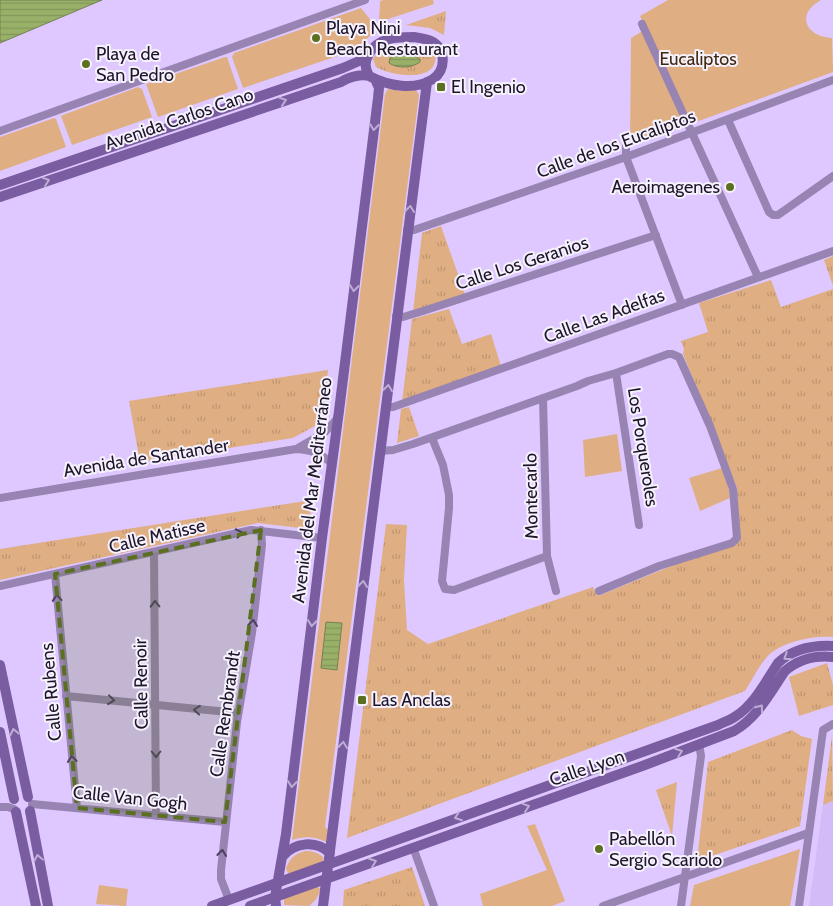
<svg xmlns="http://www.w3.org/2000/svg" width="833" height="906" viewBox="0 0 833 906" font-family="Cabin,sans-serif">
<defs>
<pattern id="grass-tufts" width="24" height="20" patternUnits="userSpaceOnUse" patternTransform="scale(1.25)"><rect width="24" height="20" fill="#dfae82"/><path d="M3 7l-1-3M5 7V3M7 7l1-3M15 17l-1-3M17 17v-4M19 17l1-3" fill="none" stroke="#bf9570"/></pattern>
<pattern id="water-rules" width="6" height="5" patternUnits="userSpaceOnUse" patternTransform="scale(1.25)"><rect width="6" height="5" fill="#99b068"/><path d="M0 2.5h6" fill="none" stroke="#83965a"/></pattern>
</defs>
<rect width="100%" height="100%" fill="#dec8ff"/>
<!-- built -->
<path fill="#d3bbf7" d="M833 801V906H809L823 805Z"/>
<!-- grass -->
<path fill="url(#grass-tufts)" d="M446 11 444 35 430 28 406 25Z
M401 45C414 45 424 46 435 54 440 84 391 76 376 67L373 59C380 48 389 47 401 45Z
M441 226 465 294 413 312 422 233Z
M833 256V286L824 260Z
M771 280 781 307 833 289V637C814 635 779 642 766 658 758 668 752 680 745 691L347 838 386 524 407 525 404 580 407 630 428 644 593 587 598 596 708 551 736 545 739 539 737 488 683 354 684 349 681 341 708 332 699 303Z
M449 309 462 344 491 334 501 366 402 402 412 319Z
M328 370 322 422 293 438 140 462 129 401Z
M409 407 419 436 397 443 401 409Z
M312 500 308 529 258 523 0 580V549Z
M827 663 833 685V705L799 716 789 677Z
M792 730 801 736 812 739 800 826 697 861 708 762Z
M832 736 833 801 823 805Z
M677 782 672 836 656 790Z
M412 867 425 906H343L344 890Z"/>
<!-- green -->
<path fill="#dfae82" d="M384 0H433L434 4 379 22 380 1Z
M668 0H821C795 14 806 37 832 38L833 72 630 146 631 38 646 29 640 16Z
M361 8 373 23 374 32 355 50 243 88 232 57 234 53Z
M225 57H227L238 89 158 117 146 84Z
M138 87 142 89 152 117 72 145 61 116 63 115Z
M388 89 402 91 416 90 419 95 325 827 328 830 326 842C316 836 303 836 292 840L385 94Z
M54 118 56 119 66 147 0 171V137Z
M617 434 622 471 585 477 583 440Z
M722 468 728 484 730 498 700 511 689 478Z
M535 824 565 901 552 906H483L480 894 547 870 527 826Z
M800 849 790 906H690L694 885Z
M305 851C312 851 317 852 323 857V862L290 874 288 873 286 869C289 859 294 854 305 851Z
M99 885 128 889 126 906 96 904Z
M317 886 320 889C319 897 315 901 309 906L284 905V898Z"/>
<!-- water -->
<path fill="url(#water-rules)" stroke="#748255" d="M0 0H102L0 43Z
M398 54 415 56 420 59V62C412 68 398 69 389 63L390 58Z
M326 622 342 623 337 670 321 668Z"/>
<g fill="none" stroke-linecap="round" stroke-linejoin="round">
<!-- street -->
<path stroke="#9784b3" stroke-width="8" d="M642 24 758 277
M728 120 769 212 773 215H778L833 176
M0 131 365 0
M626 146V157L682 305
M407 230H414L626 157 833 80
M396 316 403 317 423 311 656 235
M616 373 639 525
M543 398 547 556 556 591
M386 407H393L833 251
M432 438 443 465 449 495V508L442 581 445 589 454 590 547 556
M298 448 324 433 338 418
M380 451 393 450 413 444 577 386 588 381 616 373 668 354H672L679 357 710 426 733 489 737 538 732 543 659 566 599 591
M0 498 296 449C312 450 321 453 332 464
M154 552 156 816
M55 574 77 808
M0 586 251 530 322 538
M66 696 238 713
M32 804 225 822
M0 807H8L14 809
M413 847 434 906
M229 900 221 879V870L237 722 252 633 262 545 261 530
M603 906 808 833
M681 906 701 756 699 744
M799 906 823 730 833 724"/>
<!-- secondary -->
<path stroke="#7a5ca1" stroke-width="10" d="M414 37C421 38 428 39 433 42 446 50 446 70 433 79 415 91 388 86 369 76 365 68 364 62 369 54 378 37 398 37 414 37Z
M0 185 343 68 366 58
M0 197 341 82C348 77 361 74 369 76
M0 665 28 797
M0 732 14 799
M30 811 48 906
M16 812 36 906
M283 856C295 842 316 840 330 853
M212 906 718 725C724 722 731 720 736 716 754 705 766 681 778 663 793 649 813 645 833 646
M250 906 645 765 734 731C758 717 770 693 785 671 799 659 814 655 833 657
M276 906 275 897 286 834 322 538 339 411 378 98 379 88 375 79
M323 906 427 82"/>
</g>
<!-- one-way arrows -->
<defs><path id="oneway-chevron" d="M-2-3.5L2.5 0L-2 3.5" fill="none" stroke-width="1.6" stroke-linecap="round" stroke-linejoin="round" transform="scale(1.25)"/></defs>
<g stroke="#beaed4">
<use href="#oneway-chevron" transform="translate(283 101) rotate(-18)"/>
<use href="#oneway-chevron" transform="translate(374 127) rotate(97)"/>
<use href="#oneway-chevron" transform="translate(46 181) rotate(-19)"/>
<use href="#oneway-chevron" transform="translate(410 209) rotate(-83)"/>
<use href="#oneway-chevron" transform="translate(354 288) rotate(97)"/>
<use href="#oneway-chevron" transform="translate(388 388) rotate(-83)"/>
<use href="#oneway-chevron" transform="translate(363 584) rotate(-83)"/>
<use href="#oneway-chevron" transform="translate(312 623) rotate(96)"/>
<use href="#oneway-chevron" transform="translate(787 657) rotate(147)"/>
<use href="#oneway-chevron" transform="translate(760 708) rotate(-53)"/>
<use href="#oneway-chevron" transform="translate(14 732) rotate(-102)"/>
<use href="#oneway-chevron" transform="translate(343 745) rotate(-83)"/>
<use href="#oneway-chevron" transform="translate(679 752) rotate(-20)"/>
<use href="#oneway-chevron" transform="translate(292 784) rotate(97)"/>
<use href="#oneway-chevron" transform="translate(526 807) rotate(-19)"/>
<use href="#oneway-chevron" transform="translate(458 817) rotate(160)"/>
<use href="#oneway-chevron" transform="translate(38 858) rotate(-101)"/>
<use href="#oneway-chevron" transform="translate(373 862) rotate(-20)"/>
</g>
<g stroke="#4e4160">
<use href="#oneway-chevron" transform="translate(239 533) rotate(-12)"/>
<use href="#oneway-chevron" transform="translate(57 598) rotate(-95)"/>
<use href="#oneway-chevron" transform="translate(155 604) rotate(-91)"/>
<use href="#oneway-chevron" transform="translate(253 623) rotate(-83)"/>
<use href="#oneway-chevron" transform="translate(111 700) rotate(6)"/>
<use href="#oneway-chevron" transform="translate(197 710) rotate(-175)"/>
<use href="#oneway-chevron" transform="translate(156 754) rotate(90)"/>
<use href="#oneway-chevron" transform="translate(72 759) rotate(-96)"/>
<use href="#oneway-chevron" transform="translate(222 853) rotate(-84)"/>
</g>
<!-- marked area -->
<path fill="#5a6f1f" fill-opacity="0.2" stroke="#5a6f1f" stroke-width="4" stroke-dasharray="10 6" stroke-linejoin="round" d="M261 530 225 822 77 808 55 574Z"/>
<!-- markers -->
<g fill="#5a6f1f" stroke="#f6f2fd" stroke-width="2">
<circle cx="316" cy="38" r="5"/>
<circle cx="86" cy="64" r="5"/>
<rect x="436" y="82" width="10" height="10" rx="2.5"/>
<circle cx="730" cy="187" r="5"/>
<rect x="357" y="695" width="10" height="10" rx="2.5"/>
<circle cx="599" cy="849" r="5"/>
</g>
<g text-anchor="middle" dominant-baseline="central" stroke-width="4" stroke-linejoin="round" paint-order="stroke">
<!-- poi labels -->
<g font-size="18" fill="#1e1529" stroke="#f6f2fd" text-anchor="start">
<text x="326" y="28">Playa Nini<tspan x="326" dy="21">Beach Restaurant</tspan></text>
<text x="96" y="54">Playa de<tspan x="96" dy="21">San Pedro</tspan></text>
<text x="451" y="87">El Ingenio</text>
<text x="720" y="187" text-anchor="end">Aeroimagenes</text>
<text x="372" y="700">Las Anclas</text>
<text x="609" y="839">Pabellón<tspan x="609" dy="21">Sergio Scariolo</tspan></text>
</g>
<!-- park labels -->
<g font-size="18" fill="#40280f" stroke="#f6f2fd">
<text x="698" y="59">Eucaliptos</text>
</g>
<!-- street labels -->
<g font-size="18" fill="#1e1529" stroke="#f6f2fd">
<text transform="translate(179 119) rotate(-19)">Avenida Carlos Cano</text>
<text transform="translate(616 144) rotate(-20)">Calle de los Eucaliptos</text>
<text transform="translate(522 263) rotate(-18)">Calle Los Geranios</text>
<text transform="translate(604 316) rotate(-20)">Calle Las Adelfas</text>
<text transform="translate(643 447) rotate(81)">Los Porqueroles</text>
<text transform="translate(146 458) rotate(-9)">Avenida de Santander</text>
<text transform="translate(312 490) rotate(-83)">Avenida del Mar Mediterráneo</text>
<text transform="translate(531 496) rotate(-91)">Montecarlo</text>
<text transform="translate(157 536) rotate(-13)">Calle Matisse</text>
<text transform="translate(141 684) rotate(-91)">Calle Renoir</text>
<text transform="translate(51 692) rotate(-95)">Calle Rubens</text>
<text transform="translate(225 714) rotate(-82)">Calle Rembrandt</text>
<text transform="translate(587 768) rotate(-19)">Calle Lyon</text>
<text transform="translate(130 798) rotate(6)">Calle Van Gogh</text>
</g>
</g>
</svg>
